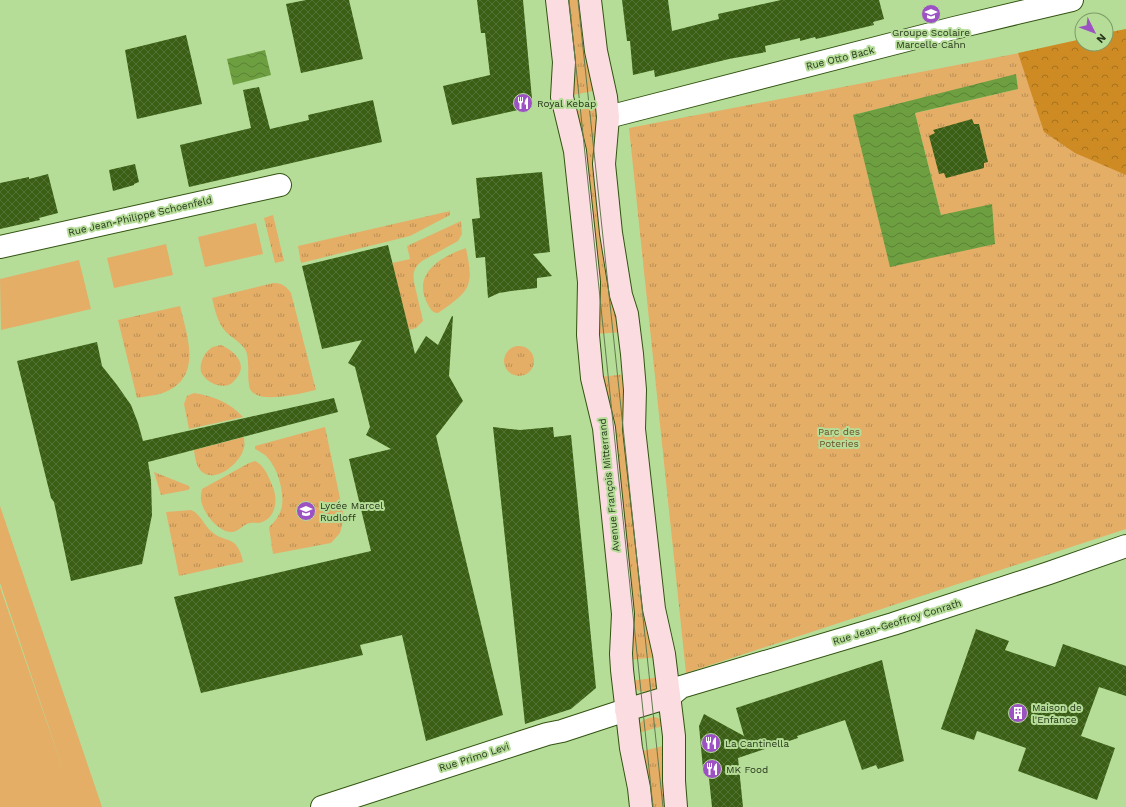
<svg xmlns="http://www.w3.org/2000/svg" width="1126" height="807" viewBox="0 0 1126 807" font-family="'Work Sans',sans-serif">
<defs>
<pattern id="grass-tufts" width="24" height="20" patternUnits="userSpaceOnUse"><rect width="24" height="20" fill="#e4ae67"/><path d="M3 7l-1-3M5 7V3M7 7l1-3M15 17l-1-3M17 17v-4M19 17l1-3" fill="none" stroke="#b98e54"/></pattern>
<pattern id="forest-crowns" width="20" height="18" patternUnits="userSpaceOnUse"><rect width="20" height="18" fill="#ce8b24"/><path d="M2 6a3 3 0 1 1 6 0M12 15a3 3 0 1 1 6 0" fill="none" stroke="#a7721e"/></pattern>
<pattern id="water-waves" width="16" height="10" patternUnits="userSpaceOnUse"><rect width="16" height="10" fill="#6d9f41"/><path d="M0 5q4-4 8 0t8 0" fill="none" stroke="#5a8236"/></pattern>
<pattern id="building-cross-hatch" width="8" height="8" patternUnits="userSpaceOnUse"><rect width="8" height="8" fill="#395e14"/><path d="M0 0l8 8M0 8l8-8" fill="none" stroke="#547235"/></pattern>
</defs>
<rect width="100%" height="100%" fill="#b5dd98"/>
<!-- grass -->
<path fill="url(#grass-tufts)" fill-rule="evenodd" d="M563 0H584L598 90 568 96Z
M1126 29V529L686 673 629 128 1030 51 1082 39V44H1106V33ZM1016 75 1018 89 915 113 941 215 853 115Z
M600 105 623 332 595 334 572 112Z
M450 211V215L410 236 301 263 298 246Z
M273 215 284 261 275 263 264 218Z
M461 221 462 234 458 241 422 261C409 271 414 281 417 295 419 304 421 312 423 321L416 328 409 330 392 263 410 259 407 246Z
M466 248C468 259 472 274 468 285 465 295 447 307 438 313 432 313 430 308 427 303 412 273 442 256 466 248Z
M273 283C282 283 286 286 291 293L316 390C302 393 251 407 249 385 247 374 250 362 246 351 242 343 232 338 226 332 217 322 215 310 212 298Z
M180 306C186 332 201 370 173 388 163 395 148 396 137 398L118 320Z
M221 345C238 353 250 367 232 383 223 390 207 383 202 374 198 367 203 354 210 349 213 346 217 346 221 345Z
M504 361a15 15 0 1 1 30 0a15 15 0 1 1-30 0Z
M627 374 658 657 628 660 599 377Z
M194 393C213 396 229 402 243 417L189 429 184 404 187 396Z
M325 427 344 517 340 533 331 543 273 554 269 527C275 522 280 515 282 506 284 491 278 470 268 458 265 454 260 452 255 449V446Z
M244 437C244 440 245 444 244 447 242 462 215 485 201 471 196 466 195 457 194 450Z
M255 461C265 466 268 476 272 485 278 497 277 517 262 522 258 524 254 522 250 523 243 524 239 532 231 532 219 532 205 515 202 504 200 499 201 494 202 489L249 463Z
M154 472 189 486 190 488 188 490 161 495Z
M191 510C201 514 204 526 212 532 219 539 232 539 236 545 240 550 242 556 243 562L179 576 166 512Z
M661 677 657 688C646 694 635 693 630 681Z
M654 717C660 718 663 720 666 725L635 734C639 723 641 719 654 717Z
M667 745 670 807H646L639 752Z"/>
<!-- forest -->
<path fill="url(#forest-crowns)" d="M1126 29V175L1075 153 1044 132 1018 53 1082 39V44H1106V33Z"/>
<!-- pitch -->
<path fill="#e4ae67" d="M256 223 263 254 205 267 198 237Z
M166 244 173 275 114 288 107 258Z
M79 260 91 309 1 330 0 279Z
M0 506 102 807H0V587L66 778 0 583Z"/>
<!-- water -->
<path fill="url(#water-waves)" d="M265 50 271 75 233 85 227 59Z
M1016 74 1018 89 915 113 941 215 992 204 995 244 890 267 853 115Z"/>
<!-- building -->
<path fill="url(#building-cross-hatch)" d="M306 0H349L363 59 301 73 286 4Z
M477 0H523L532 99 527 108 452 125 443 86 490 75 485 33H481Z
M622 0H668L672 31 719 19 718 14 781 0H879L884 19 873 22 874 25 816 39 815 37 800 41V38L765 46 766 52 729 59 655 77 654 70 633 75 630 41H627Z
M186 35 202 104 137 119 125 50Z
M259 87 270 129 309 120 308 115 373 100 382 142 189 187 180 145 251 128 243 90Z
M972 119 974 124H979L988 162 984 163V168L946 178 944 173 939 174 929 136 935 133 933 130Z
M135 164 139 182 134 184V185L113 191 109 170Z
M542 172 550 252 533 254 552 276 537 278V288L511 291 499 293 488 298 485 257 476 258 472 219 480 218 476 178Z
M48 174 58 213 39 218 40 220 0 229V183L29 177V179Z
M388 245 415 354 426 336 438 345 452 316H453L449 376 463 401 436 436 503 715 426 741 402 635 360 645 363 655 201 693 174 597 371 551 349 459 391 449 366 435 370 427 355 367 348 363 362 340 322 349 302 266Z
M97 342 102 366 117 385 131 405 138 423 143 441 334 398 338 412 148 462 151 480 152 515 142 564 71 581 54 502 51 498 17 361Z
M493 427 520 430 553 427 554 437 571 435 596 688 571 709 525 724Z
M976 629 1009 641 1005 650 1055 667 1063 644 1126 666V696L1099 687 1081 736 1115 748 1097 800 1018 771 1026 748 977 731 974 740 941 729Z
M882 660 904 761 878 769 876 765 862 770 845 720 797 736 798 738 738 758 743 807H712L708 769H703L699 726 704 714 744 736 736 708Z"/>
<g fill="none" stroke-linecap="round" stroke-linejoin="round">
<defs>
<path id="street" d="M608 117 954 28 1072 0
M0 247 280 185
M669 697 681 687 893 624 1049 573 1126 546
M322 807 519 743 547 734 562 731 626 710"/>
<path id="secondary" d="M557 0 564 62 562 97 575 151 589 282 588 335 592 378 604 428 623 614 621 654 622 670 631 748 639 788 641 807
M590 0 596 51 606 97 608 117 604 164 611 233 621 295 627 314 632 354 635 390 634 429 654 609 664 654 674 736V781L676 807
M626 710 669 697"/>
</defs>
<!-- street casing -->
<use href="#street" stroke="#325311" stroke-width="24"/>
<!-- secondary casing -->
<use href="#secondary" stroke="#325311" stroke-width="24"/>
<!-- street -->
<use href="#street" stroke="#fff" stroke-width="22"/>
<!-- secondary -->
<use href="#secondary" stroke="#fbdce0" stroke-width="22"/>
<!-- tram -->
<path stroke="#627b4f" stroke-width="1" d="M569 0 653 807
M578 0 663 807"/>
</g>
<!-- icons -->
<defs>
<symbol id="school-disc" viewBox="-11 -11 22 22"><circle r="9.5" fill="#9d52c4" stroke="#b5dd98"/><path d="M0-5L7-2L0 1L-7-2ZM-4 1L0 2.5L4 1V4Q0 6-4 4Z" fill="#fff"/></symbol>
<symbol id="restaurant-disc" viewBox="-11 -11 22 22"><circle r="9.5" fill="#9d52c4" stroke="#b5dd98"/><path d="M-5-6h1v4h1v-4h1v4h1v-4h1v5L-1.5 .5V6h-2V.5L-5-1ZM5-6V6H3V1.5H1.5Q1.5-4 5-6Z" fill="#fff"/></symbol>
<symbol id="building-disc" viewBox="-11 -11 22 22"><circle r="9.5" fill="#9d52c4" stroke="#b5dd98"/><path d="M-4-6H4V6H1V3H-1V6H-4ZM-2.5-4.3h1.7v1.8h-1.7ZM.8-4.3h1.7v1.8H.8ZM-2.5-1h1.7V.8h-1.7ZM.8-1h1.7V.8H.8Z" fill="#fff"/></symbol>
</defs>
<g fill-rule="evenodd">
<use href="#school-disc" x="920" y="3" width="22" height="22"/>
<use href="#restaurant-disc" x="512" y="92" width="22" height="22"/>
<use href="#school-disc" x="295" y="500" width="22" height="22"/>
<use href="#building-disc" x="1007" y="702" width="22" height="22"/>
<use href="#restaurant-disc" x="700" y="732" width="22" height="22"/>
<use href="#restaurant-disc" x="701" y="758" width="22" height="22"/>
</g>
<g text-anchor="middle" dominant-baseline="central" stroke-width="4" stroke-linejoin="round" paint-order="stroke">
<!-- poi labels -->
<g font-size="10" fill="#28371c" stroke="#b5dd98" text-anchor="start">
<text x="931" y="32" text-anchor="middle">Groupe Scolaire<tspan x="931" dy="12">Marcelle Cahn</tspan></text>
<text x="537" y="103">Royal Kebap</text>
<text x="320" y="505">Lycée Marcel<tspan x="320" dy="12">Rudloff</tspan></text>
<text x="1032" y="707">Maison de<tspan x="1032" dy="12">l'Enfance</tspan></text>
<text x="725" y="743">La Cantinella</text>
<text x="726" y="769">MK Food</text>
</g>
<!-- street labels -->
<g font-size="10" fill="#28371c" stroke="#b5dd98">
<text transform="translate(840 58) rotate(-14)">Rue Otto Back</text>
<text transform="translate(140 216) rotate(-13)">Rue Jean-Philippe Schoenfeld</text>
<text transform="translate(609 485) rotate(-96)">Avenue François Mitterrand</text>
<text transform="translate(897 622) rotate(-17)">Rue Jean-Geoffroy Conrath</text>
<text transform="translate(474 757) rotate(-18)">Rue Primo Levi</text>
</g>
<!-- park labels -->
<g font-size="10" fill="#6d502a" stroke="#b5dd98">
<text x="839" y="431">Parc des<tspan x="839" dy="12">Poteries</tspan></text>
</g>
</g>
<!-- north arrow -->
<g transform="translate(1094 32) rotate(132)"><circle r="19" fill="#b5dd98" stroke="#7d9b66"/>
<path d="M0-3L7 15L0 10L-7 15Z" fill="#9d52c4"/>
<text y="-6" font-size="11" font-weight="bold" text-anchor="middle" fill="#28371c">N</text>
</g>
</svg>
